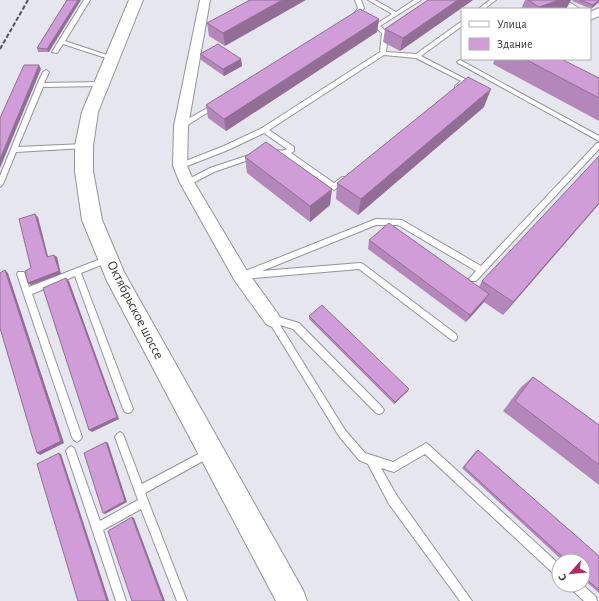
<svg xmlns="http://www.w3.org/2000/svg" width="599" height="601" viewBox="0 0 599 601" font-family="'Alegreya Sans',sans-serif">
<rect width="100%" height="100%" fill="#e5e6ee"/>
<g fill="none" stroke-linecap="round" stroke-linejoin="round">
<defs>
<path id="service" d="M84 0H90L65 41 113 57V59H109L63 44 57 53 52 52Z
M355 0H361L364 8 356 19 354 20 351 18 358 8Z
M368 0H375L396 12 414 0H421L380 26 388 33 386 52 416 54 462 21V26L421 56 467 80V82L459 88H455V86L461 81 416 58 384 55 269 130 294 147V151L291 153 334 183 342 177H346V181L334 190 284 155 269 154 268 152C273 147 281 153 287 149L264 133 228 150 182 168H178V164L224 146 262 128 380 52 382 33 373 26 392 14Z
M490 0H496L484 9H478Z
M460 60 599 136V141L458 63 457 62Z
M46 70 49 72 44 83 100 82 103 84 100 86 43 87 18 147 84 144 87 146 84 148 16 152 3 184 0 187V176L37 85 43 72Z
M216 103 219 105 218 106 183 128H179V124Z
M597 143H599V149L476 281H470L469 279 476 271 398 225H376L262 271 360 263 363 264 456 334 457 337 456 340 453 341 359 269 241 279 238 278 237 276 238 274 376 219 402 220 481 266Z
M255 153 258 155 257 157 214 172 189 185 187 186 184 183 185 181 210 168Z
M108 256 112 259 111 261 81 273 133 409 131 412 128 413 125 412 123 409 75 276 32 294 82 437 80 440 77 442 74 440 72 437 17 274 18 272H24L29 287Z
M272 315 299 323 382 407 384 410 382 413 379 414 376 413 293 329 280 325 345 430 365 453 393 462 423 445 426 443 429 445 559 564V576L555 575 425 454 394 472 381 468 397 496 472 601H460L389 504 368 464 359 460 339 436 269 322 268 319 269 316Z
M120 432 123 434 142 484 206 450 209 448 212 450 214 453 212 456 145 493 187 601H177L141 509 103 530 126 601H116L66 451 68 448 71 446 74 448 100 521 138 500 115 437 117 434Z
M570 585H583L596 597 597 601H584L571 589Z"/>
<path id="minor" d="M200 0H210L188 126 187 166 194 182 247 271 278 314 281 319 278 324 272 327 266 324 235 281 180 183 173 166 174 126Z
M555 0H566L580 9H567L556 3Z
M599 8V16L590 20V12Z"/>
<path id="secondary" d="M129 0H143L98 112 93 146V171L102 220 124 272 303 590 307 601H276L107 281 82 220 75 171V146L82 112Z"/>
</defs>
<!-- service casing -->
<use href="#service" stroke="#94949c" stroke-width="2"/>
<!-- minor casing -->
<use href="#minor" stroke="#94949c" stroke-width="2"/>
<!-- secondary casing -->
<use href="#secondary" stroke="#94949c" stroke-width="2"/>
<!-- service -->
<use href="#service" fill="#fff" fill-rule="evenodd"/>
<!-- minor -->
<use href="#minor" fill="#fff" fill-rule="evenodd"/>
<!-- secondary -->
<use href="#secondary" fill="#fff" fill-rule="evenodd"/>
<!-- rail -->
<path stroke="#55565a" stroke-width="2" stroke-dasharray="4.5 2" stroke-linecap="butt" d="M0 49 28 0"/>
</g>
<!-- wall -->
<path fill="#b387ba" d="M67 0 49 52H38L37 48Z
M250 0 225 46 209 36 207 23Z
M428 0H473L400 51 383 42 385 29Z
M525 0H571L566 9H521Z
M573 0H599V2L591 9 572 1Z
M379 19 377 32 226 131 208 118 206 105Z
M200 54 241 59 242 66 224 76 201 60Z
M495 59H561L599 78V121L493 64Z
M484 107 358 215 336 199 337 183Z
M245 157 330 205 310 222 247 173Z
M599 204 503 315 484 302 466 322 368 249 369 240 479 287 482 281Z
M309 316 408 391 394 404 309 319Z
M533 377 599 425V485L503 411 521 387Z
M478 450 599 556V593L583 579V561H563L462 468 476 451Z"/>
<!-- shaded-wall -->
<path fill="#926e97" d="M78 0H81L49 52 47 49Z
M282 0H306L225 46 223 33Z
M458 0H473L400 51 403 38Z
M559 0H571L566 9H538L539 7Z
M599 0V2L591 9 593 5Z
M379 19 377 32 226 131 224 119Z
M241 59 242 66 224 76 223 69Z
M39 65 41 69 0 168V159Z
M491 89 484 107 358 215 361 199Z
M332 189 330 205 310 222V206Z
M599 203V204L503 315 513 302Z
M35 214 38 217 49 260 47 257Z
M54 255 57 257 61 274 31 285 28 283Z
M5 270 8 273 64 443 40 455 37 453Z
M66 278 69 281 119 419 92 432 89 430Z
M489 294 484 302 466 322 470 315Z
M409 389 408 391 394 404 395 402Z
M106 442 108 443 127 502 105 514 103 513Z
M59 453 61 454 109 601H107Z
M132 517 134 518 165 601H163Z"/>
<!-- building -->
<path fill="#d09dd8" stroke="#926e97" d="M67 0H78L47 49 37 48Z
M250 0H282L223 33 207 23Z
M428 0H458L403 38 385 29Z
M528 0H559L539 7Z
M580 0H599L593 5Z
M360 9 379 19 224 119 206 105Z
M218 44 241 59 223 69 200 54Z
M525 59H561L599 78V98Z
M24 65H39L0 159V118Z
M468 77 491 89 361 199 337 183Z
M266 142 332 189 310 206 245 157Z
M599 156V203L513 302 482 281Z
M35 214 47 257 54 255 59 271 28 283 25 271 31 268 19 219Z
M389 223 489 294 470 315 369 240Z
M5 270 61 441 37 453 0 328V273Z
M66 278 117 417 89 430 43 288Z
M322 305 409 389 395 402 309 316Z
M533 377 599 425V465L515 401Z
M106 442 125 501 103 513 84 453Z
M478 450 599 556V590L583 576V561H567L464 467Z
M59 453 107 601H78L37 464Z
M132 517 163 601H132L108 531Z"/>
<g text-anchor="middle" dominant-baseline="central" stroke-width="3" stroke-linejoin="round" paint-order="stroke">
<!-- street labels -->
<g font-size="14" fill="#38393c" stroke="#fff">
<text transform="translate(135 310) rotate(63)">Октябрьское шоссе</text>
</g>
</g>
<!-- legend -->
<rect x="461" y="8" width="130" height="52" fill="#ffffff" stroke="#afb0b1"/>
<rect x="469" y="21" width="20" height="6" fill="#ffffff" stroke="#afb0b1"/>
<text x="497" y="28" font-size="12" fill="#38393c">Улица</text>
<rect x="469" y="38" width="20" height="12" fill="#d09dd8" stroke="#afb0b1"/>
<text x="497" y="48" font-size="12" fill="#38393c">Здание</text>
<!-- north arrow -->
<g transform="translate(571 573) rotate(243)"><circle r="19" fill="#ffffff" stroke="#afb0b1"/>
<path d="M0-3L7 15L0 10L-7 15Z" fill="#b42963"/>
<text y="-6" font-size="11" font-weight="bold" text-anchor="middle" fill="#38393c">С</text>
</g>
</svg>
